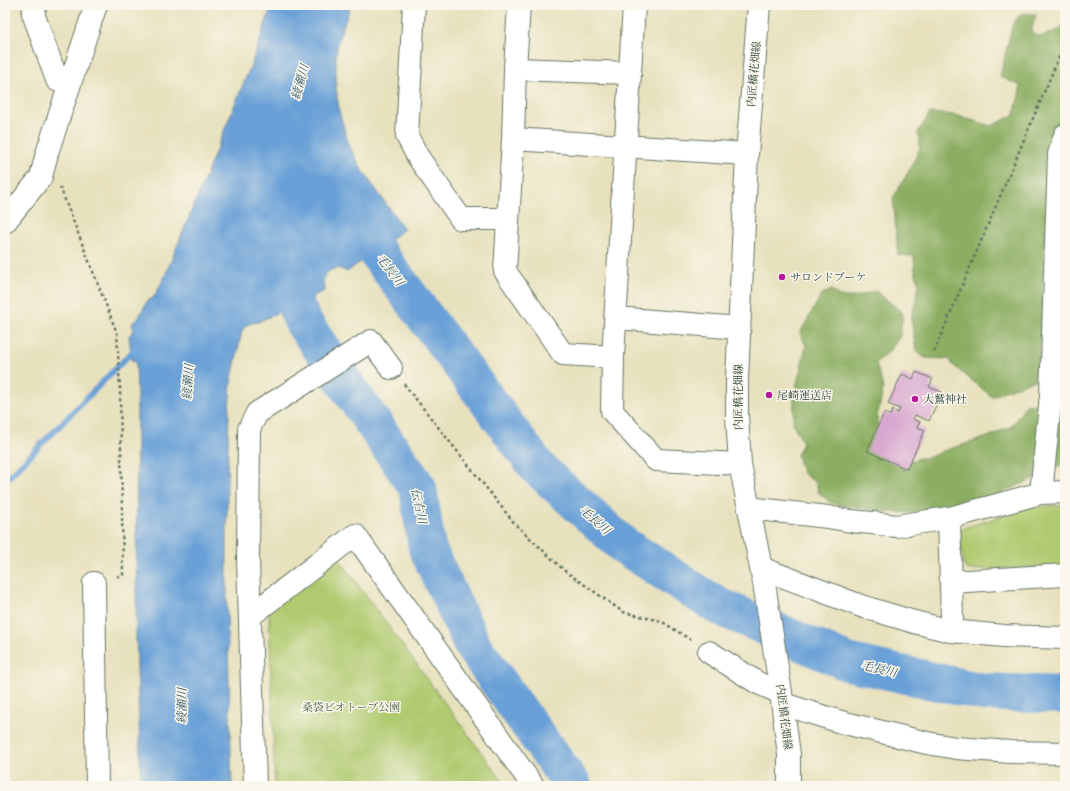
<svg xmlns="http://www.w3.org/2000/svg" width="1070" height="791" viewBox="0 0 1070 791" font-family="'IM FELL French Canon','Noto Serif JP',serif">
<rect width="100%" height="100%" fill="#fbf7ec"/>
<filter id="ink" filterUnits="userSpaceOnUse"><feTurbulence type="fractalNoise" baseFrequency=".025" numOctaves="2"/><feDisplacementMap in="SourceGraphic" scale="8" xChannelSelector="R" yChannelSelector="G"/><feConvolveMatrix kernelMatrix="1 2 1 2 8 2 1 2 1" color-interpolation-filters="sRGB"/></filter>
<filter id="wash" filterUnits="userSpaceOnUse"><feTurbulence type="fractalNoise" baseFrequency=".012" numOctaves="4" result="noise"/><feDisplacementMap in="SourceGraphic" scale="16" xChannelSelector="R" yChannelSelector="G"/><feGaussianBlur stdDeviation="0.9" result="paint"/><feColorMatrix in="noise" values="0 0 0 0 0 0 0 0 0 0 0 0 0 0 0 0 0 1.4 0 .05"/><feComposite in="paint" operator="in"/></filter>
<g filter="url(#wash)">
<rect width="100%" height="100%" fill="#e8e1bd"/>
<!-- green -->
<path fill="#b0ca70" stroke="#688452" d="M1065 505V566L968 570 963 565 960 529 1031 507Z
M328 544 506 786H275L268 588Z"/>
<!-- forest -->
<path fill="#8cae62" stroke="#56764b" d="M1021 14H1036L1031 32 1040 37 1061 29 1065 21V114L1051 170 1042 285V311L1039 361 1034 380 1002 392 992 397 954 366 949 359 925 358 916 351 911 319 919 285 915 270 914 256 898 255 893 198 910 169 920 148 918 132 930 113 955 115 991 126 1014 115 1021 86 1000 77 1013 23Z
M832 290 840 297H855L876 291 903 313 900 336 892 348 876 363 883 388 880 405 877 416 878 432 898 459 903 471 906 463 919 458H928L943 451 988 437 1012 426 1026 405 1039 404 1043 384 1053 372 1065 369V464L1035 478 983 501 920 513 885 512 831 503 818 492 817 484 802 472 797 455 803 443 793 424 794 396 806 346 800 333 822 294Z"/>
<!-- water -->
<path fill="#69a0d7" stroke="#446e86" d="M272 5H351L338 41 336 55V85L339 111 349 145 362 170 404 229 347 272C338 265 325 269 323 281 323 284 324 288 324 291L258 322C251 323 246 324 242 331L231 383 229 410 227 487V611L232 786H141L136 637 137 394 136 364 134 360 132 361 129 336 134 330 132 325 133 322 138 319 147 301 153 298 164 278 253 60Z"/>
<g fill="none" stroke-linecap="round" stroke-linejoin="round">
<!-- stream -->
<path stroke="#69a0d7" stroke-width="6" d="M5 481 131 353 135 347"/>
<!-- river -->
<path stroke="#69a0d7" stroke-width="38" d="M349 206 375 250 538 468 623 545 716 605 847 662 983 692 1065 695
M274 256 303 322 418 488 427 548 474 648 573 786"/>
</g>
<g id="blocks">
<!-- building -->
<path fill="#d8a8d0" d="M916 372 933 379 929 387 942 392 929 421 915 415 913 419 920 422 917 427 925 430 907 469 867 451 884 413 890 415 893 410 898 413 900 409 888 404 902 374 913 379Z"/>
</g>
</g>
<g filter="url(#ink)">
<use href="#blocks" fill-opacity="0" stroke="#657664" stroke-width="1"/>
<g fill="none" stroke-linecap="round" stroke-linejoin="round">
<defs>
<path id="minor" d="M36 5 33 13 57 80 69 84
M414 5 407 136 418 157 461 219H507
M519 5 515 69 513 139 505 271 563 354 613 357
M634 5 613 357 612 411 656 460 740 464
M515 69 630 73
M513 139 747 154
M5 222 41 177 47 153 96 5
M616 318 739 328
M1041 493 1051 395 1059 154 1065 135
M749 508 828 517 851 521 872 523 896 526 949 518 1041 493 1065 492
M949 518 952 618 951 631
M761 568 861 606 914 622 951 631 1004 636 1065 638
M951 582 1065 575
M94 583 97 786
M250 616 355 535 533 786
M709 652 758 683 781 693
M783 704 841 722 927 743 956 748 1011 752 1065 753
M255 786 248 559 249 429 257 413 371 341 391 368"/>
<path id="major" d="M759 5 747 154 737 380V416L740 464 764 583 781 693 789 755V786"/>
</defs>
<!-- minor casing -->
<use href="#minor" stroke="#657664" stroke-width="24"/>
<!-- major casing -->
<use href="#major" stroke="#657664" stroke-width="24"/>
<!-- path -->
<path stroke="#657664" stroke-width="2.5" stroke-dasharray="3 3" stroke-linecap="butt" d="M60 187 117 333 120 389 123 575 115 577
M934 352 1065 43
M404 384 515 524 565 571 623 612 661 621 691 640"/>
<!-- minor -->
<use href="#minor" stroke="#fff" stroke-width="22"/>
<!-- major -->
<use href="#major" stroke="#fff" stroke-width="22"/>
</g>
</g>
<!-- markers -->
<g fill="#b5179e" stroke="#fbf7ec" stroke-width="1.5">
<circle cx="782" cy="277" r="4"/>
<circle cx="769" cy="395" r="4"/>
<circle cx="915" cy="399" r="4"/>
</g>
<g text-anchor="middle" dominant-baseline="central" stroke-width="3" stroke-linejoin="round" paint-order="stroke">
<!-- street labels -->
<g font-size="11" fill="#1f3d34" stroke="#fbf7ec">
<text transform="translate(754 74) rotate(-85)">内匠橋花畑線</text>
<text transform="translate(738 397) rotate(-90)">内匠橋花畑線</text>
<text transform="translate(784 717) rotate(83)">内匠橋花畑線</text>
</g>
<!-- poi labels -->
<g font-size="11" fill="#1f3d34" stroke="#fbf7ec" text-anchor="start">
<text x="790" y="277">サロンドブーケ</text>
<text x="777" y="395">尾崎運送店</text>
<text x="923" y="399">大鷲神社</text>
</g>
<!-- park labels -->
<g font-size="11" fill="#436043" stroke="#fbf7ec">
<text x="351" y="707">桑袋ビオトープ公園</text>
</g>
<!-- water labels -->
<g font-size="12" font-style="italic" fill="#355b65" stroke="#fbf7ec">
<text transform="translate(300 82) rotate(-74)">綾瀬川</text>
<text transform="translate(390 270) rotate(53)">毛長川</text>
<text transform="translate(188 382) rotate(-86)">綾瀬川</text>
<text transform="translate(419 506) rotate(78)">伝右川</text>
<text transform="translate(595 520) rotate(42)">毛長川</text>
<text transform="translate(879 669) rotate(13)">毛長川</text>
<text transform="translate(182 706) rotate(-89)">綾瀬川</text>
</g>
</g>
<!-- margin -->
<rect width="1070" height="791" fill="none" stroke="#fbf7ec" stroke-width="20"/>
</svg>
